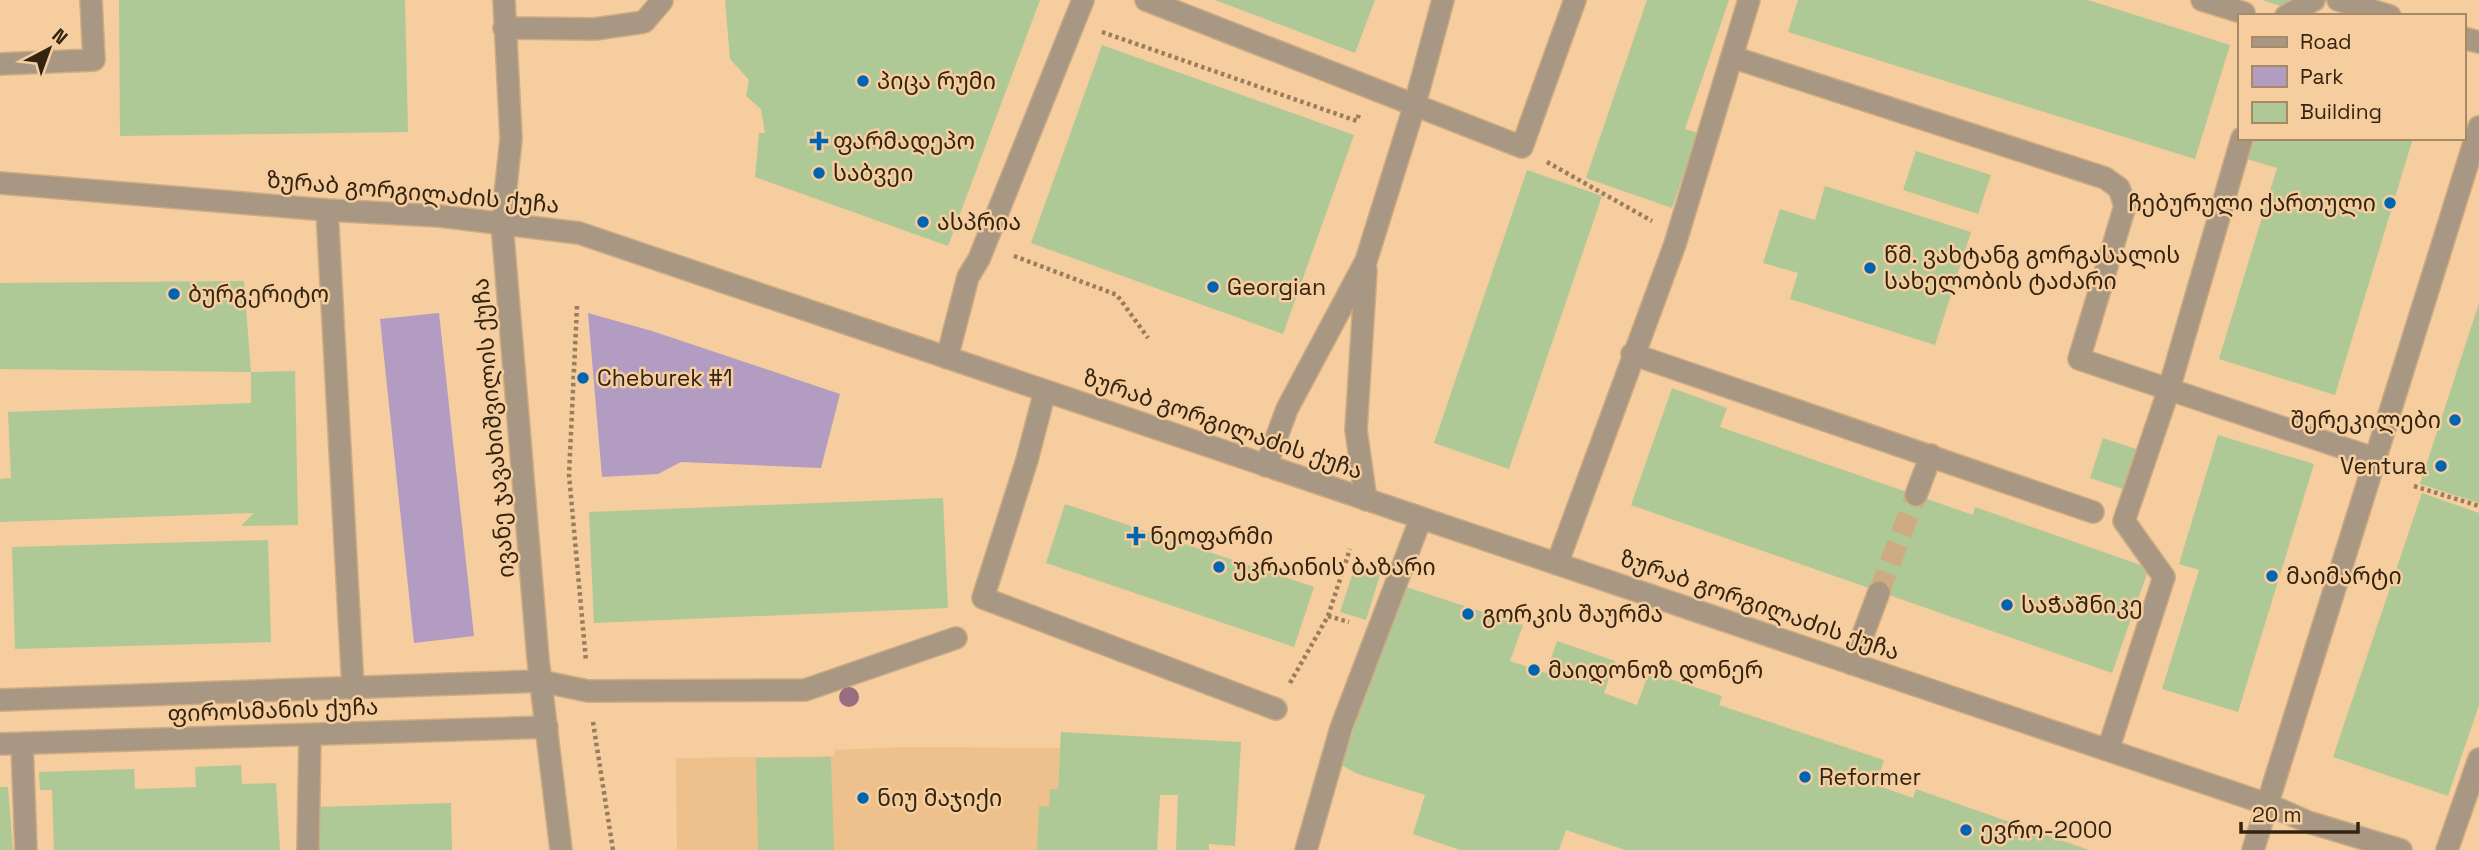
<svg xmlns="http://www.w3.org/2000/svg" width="2479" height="850" viewBox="0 0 2479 850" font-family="'Space Grotesk','Noto Sans Georgian',sans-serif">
<rect width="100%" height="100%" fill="#f5cd9e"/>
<!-- built -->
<path fill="#eec18c" d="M907 747 1060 748 1058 789 1049 807 1037 850H677L676 758 834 756 835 750Z"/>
<!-- green -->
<path fill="#b29cc2" d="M439 313 474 636 414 643 380 319Z
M588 313 652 331 840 394 821 468 681 462 658 474 602 477Z"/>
<!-- building -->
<path fill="#aec996" d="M119 0H405L408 132 120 136Z
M725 0H1040L948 246 755 177 759 133H765L761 109 746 96 749 80 730 59Z
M1215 0H1375L1355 53Z
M1647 0H1729L1685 129 1698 133 1672 208 1586 178Z
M1798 0H2088L2230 45 2195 159 1788 32Z
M2262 0H2290L2287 8Z
M1102 45 1354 135 1283 334 1031 243Z
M2253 138H2413L2335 395 2219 359 2277 168 2247 159Z
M1916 151 1991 175 1978 214 1903 190Z
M1527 170 1602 196 1509 469 1434 443Z
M1825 186 1971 232 1935 345 1790 299 1798 273 1763 263 1780 209 1815 220Z
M244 281 251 372 0 369V283Z
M2479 303V503L2420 484Z
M295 371 298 525 241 526 254 513 0 522V479L11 478 8 412 251 403V372Z
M1672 388 1727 408 1720 427 1973 515 1975 507 2149 568 2112 673 1631 505Z
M2218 435 2314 464 2238 712 2162 689 2199 570 2179 564Z
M2103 438 2142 451 2129 491 2090 478Z
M2422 493 2479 513V705L2448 796 2333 757Z
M943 498 948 608 594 623 589 512Z
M1065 504 1314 587 1294 647 1046 563Z
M268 540 271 642 15 649 12 547Z
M1355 566 1380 575 1366 620 1340 612Z
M1403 586 1523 625 1510 661 1546 673 1557 641 1615 661 1604 693 1637 705 1649 672 1722 696 1719 705 1884 760 1876 785 1913 798 1916 789 2089 850H1625L1566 830 1559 850H1460L1413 834 1425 795 1358 774 1341 765Z
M1061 732 1241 742 1235 846 1209 844V850H1176L1178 795H1160L1157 850H1037L1039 806 1049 807 1050 789H1058Z
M831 757 834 850H758L756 758Z
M241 765 242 784 276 783 280 850H54L52 790H40L39 772 134 769 135 789 196 787 195 767Z
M0 787H8L13 850H0Z
M451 803 452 850H317L315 807Z"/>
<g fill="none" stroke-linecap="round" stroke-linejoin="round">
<!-- minor-tunnel -->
<path stroke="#ceab82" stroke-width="21" stroke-dasharray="21 10" stroke-linecap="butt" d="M1879 592 1916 495"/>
<defs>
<path id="minor" d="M504 0 511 139 502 224 538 659 561 850
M1146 0 1522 147 1575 0
M2202 0 2244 13
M2338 0 2390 16
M2286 16 2314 0
M504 28 595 29 644 22 662 1
M2463 38 2479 42
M1732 57 2105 178 2119 188 2125 206 2079 359 2376 459
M0 64 94 60 91 0
M0 183 327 210 440 216 579 233 2267 804 2308 822 2401 850
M327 210 353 689
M1366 270 1356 430 1366 500
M1632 354 2093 512
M947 358 968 277 979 259 1083 0
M1045 391 1027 460 983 598 1276 709
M1266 466 1287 409 1366 261 1415 104 1443 0
M1916 495 1931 455
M1557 564 1675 244 1749 0
M1852 664 1879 592
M0 700 540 681 588 691 805 690 956 638
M0 744 547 727
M22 744 26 850
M2108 750 2164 577 2124 521 2169 389 2242 138
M308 850 310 736
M1306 850 1341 728 1421 518
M2253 850 2479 127
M2447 850 2479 759"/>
</defs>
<!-- minor casing -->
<use href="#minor" stroke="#ceab82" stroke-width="24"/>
<!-- path -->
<path stroke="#9a7d5c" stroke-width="4.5" stroke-dasharray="3.5 3.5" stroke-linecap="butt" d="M1102 32 1357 121 1359 114
M1547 162 1652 221
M1014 256 1117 295 1148 338
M577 306 569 475 586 661
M2414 486 2479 506
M1328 616 1349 622
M1290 683 1328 616 1350 549
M593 722 613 850"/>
<!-- minor -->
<use href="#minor" stroke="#a89783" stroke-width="21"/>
</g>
<!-- trees -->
<circle fill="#986d7f" cx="849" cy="697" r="10"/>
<!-- markers -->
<g fill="#0065b1" stroke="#f5cd9e" stroke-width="2.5">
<circle cx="863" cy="81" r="7"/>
<path d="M815.5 130.5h7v7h7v7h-7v7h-7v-7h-7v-7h7z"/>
<circle cx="819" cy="173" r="7"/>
<circle cx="2390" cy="203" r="7"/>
<circle cx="923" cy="222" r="7"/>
<circle cx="1870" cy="268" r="7"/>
<circle cx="1213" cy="287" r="7"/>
<circle cx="174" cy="294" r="7"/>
<circle cx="583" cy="378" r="7"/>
<circle cx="2455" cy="420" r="7"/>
<circle cx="2441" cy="466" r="7"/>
<path d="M1132.5 525.5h7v7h7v7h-7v7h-7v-7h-7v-7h7z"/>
<circle cx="1219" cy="567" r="7"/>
<circle cx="2272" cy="576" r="7"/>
<circle cx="2007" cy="605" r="7"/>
<circle cx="1468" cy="614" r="7"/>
<circle cx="1534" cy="670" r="7"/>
<circle cx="1805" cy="777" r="7"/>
<circle cx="863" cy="798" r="7"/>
<circle cx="1966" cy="830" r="7"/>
</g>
<g text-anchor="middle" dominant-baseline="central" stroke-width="5" stroke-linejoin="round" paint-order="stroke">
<!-- poi labels -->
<g font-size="23" fill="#332412" stroke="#f5cd9e" text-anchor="start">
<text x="877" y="81">პიცა რუმი</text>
<text x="833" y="141">ფარმადეპო</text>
<text x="833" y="173">საბვეი</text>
<text x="2376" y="203" text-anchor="end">ჩებურული ქართული</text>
<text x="937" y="222">ასპრია</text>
<text x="1884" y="255">წმ. ვახტანგ გორგასალის<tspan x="1884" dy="26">სახელობის ტაძარი</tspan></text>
<text x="1227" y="287">Georgian</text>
<text x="188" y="294">ბურგერიტო</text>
<text x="597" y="378">Cheburek #1</text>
<text x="2441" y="420" text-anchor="end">შერეკილები</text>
<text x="2427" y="466" text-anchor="end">Ventura</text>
<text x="1150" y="536">ნეოფარმი</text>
<text x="1233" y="567">უკრაინის ბაზარი</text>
<text x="2286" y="576">მაიმარტი</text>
<text x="2021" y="605">საᲭაᲨნიკე</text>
<text x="1482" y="614">გორკის შაურმა</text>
<text x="1548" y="670">მაიდონოზ დონერ</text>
<text x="1819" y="777">Reformer</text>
<text x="877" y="798">ნიუ მაჯიქი</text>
<text x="1980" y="830">ევრო-2000</text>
</g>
<!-- street labels -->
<g font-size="23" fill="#332412" stroke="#f5cd9e">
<text transform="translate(413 192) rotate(5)">ზურაბ გორგილაძის ქუჩა</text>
<text transform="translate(1223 424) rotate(19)">ზურაბ გორგილაძის ქუჩა</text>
<text transform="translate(493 428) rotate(-95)">ივანე ჯავახიშვილის ქუჩა</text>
<text transform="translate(1760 605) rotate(19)">ზურაბ გორგილაძის ქუჩა</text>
<text transform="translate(273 710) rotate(-2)">ფიროსმანის ქუჩა</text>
</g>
</g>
<!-- legend -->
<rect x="2238" y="14" width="228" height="126" fill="#f5cd9e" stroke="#a78966" stroke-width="2"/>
<rect x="2252" y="37" width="35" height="10" fill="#a89783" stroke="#a78966" stroke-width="2"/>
<text x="2300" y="49" font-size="21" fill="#332412">Road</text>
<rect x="2252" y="66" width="35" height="21" fill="#b29cc2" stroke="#a78966" stroke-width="2"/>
<text x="2300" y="84" font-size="21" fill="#332412">Park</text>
<rect x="2252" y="102" width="35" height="21" fill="#aec996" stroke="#a78966" stroke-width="2"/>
<text x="2300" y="119" font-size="21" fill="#332412">Building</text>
<!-- north arrow -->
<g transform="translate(49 49) rotate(41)" stroke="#f5cd9e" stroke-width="5" paint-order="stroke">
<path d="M0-5L12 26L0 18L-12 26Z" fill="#332412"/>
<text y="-10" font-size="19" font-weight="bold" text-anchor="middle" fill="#332412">N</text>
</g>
<!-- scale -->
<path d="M2241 822v10h117v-10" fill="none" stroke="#332412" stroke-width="3.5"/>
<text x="2252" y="822" font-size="21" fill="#332412" stroke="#f5cd9e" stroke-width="5" paint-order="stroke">20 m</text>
</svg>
